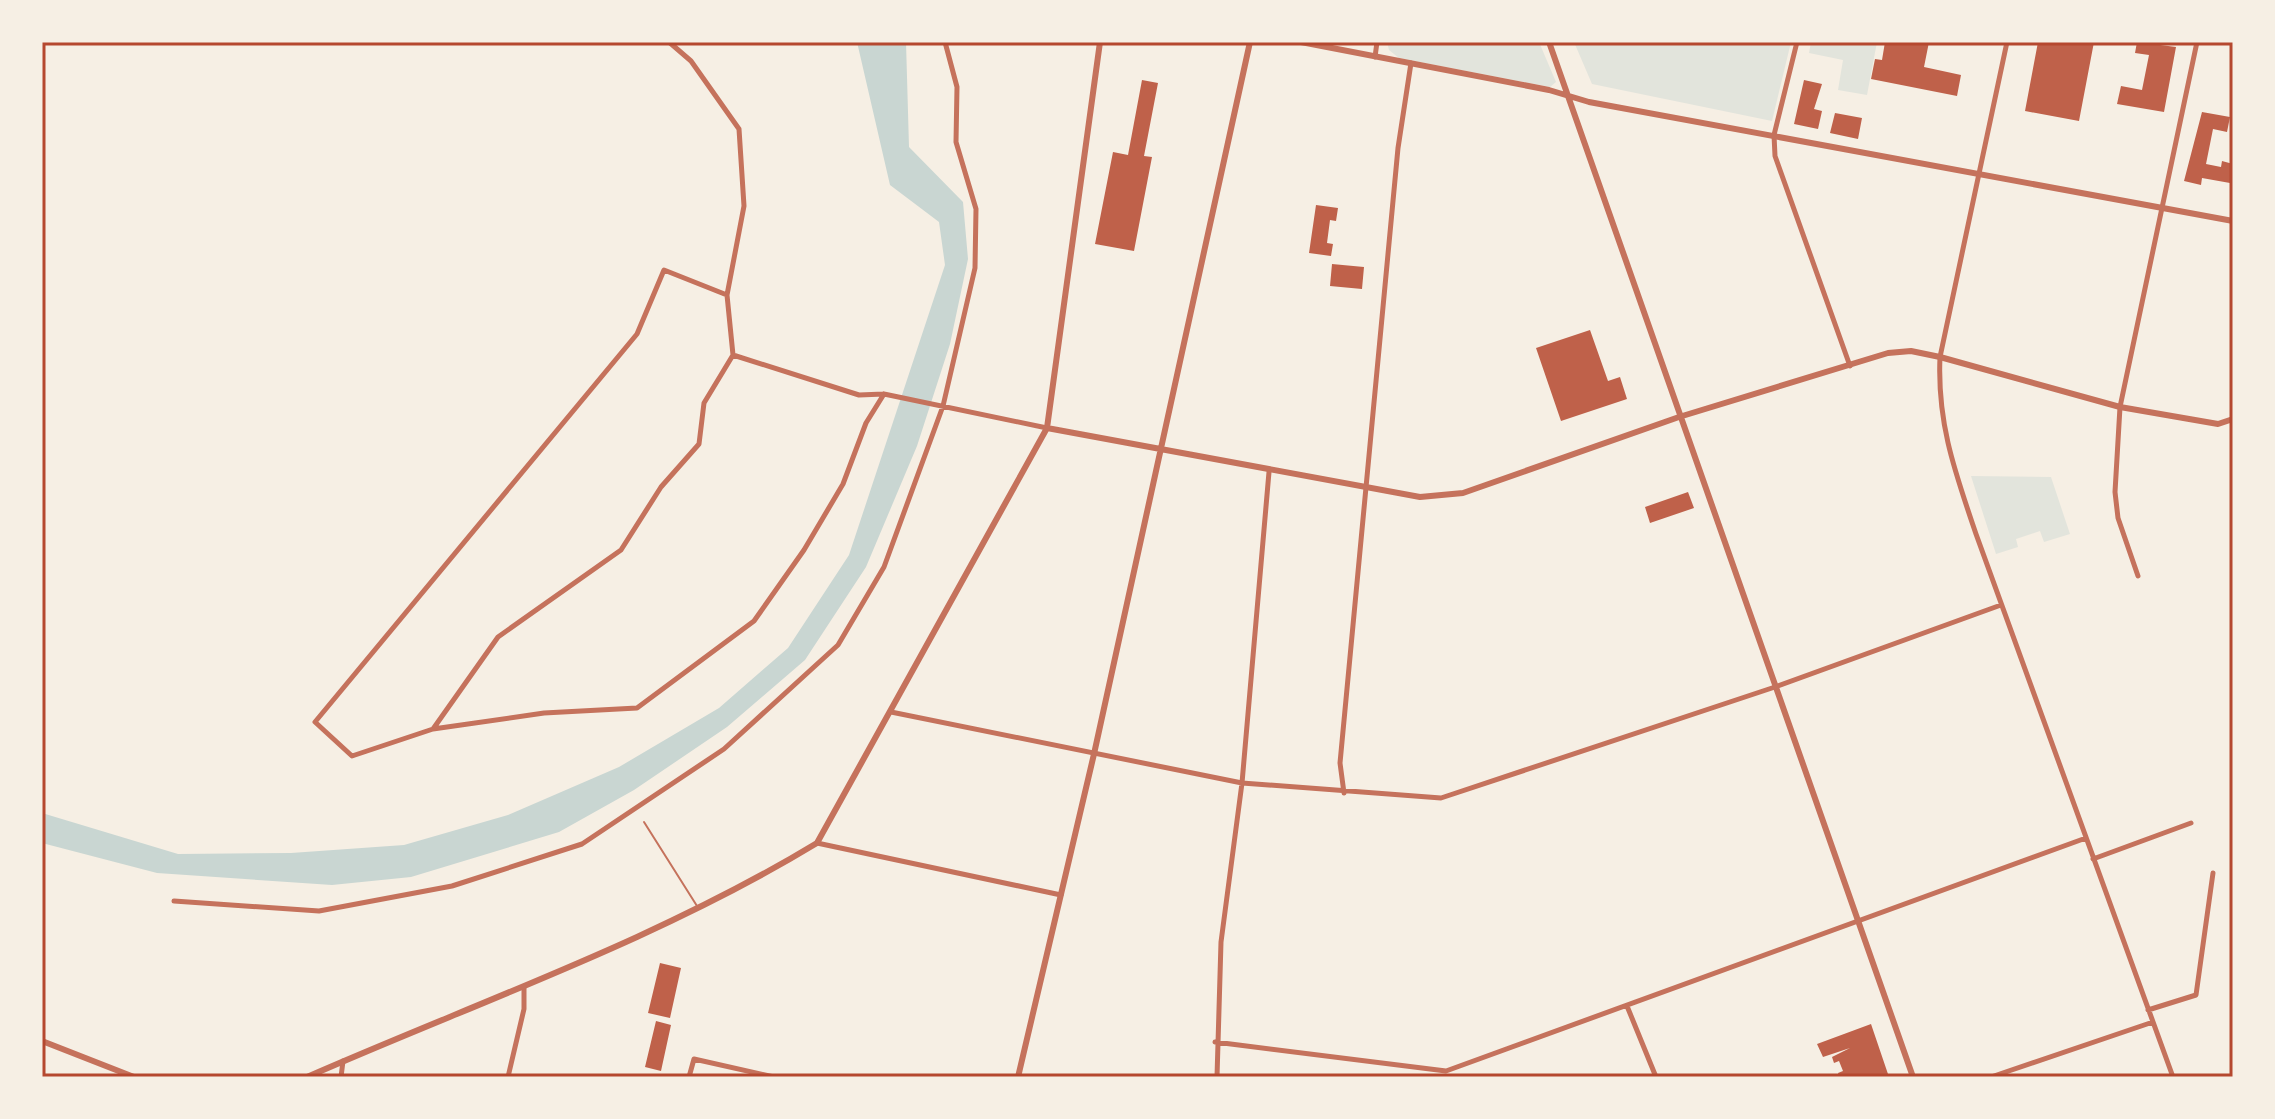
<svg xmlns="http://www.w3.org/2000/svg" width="2275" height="1119" viewBox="0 0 2275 1119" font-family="'Sofia Sans Condensed',sans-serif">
<rect width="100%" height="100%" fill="#f6efe4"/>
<!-- green -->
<path fill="#e2e4dc" d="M1387 42H1539L1556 82 1550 87 1399 58 1389 50Z
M1574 42H1791L1772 121 1592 84Z
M1811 42H1877L1867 95 1838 90 1843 60 1809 53Z
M1971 476 2051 477 2070 534 2044 542 2040 531 2016 539 2018 547 1996 554Z"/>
<!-- water -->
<path fill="#c9d6d2" d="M857 42H906L909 147 963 202 968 259 950 344 917 446 866 567 805 660 727 727 634 790 559 832 411 877 332 885 157 873 42 843V813L178 854 291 853 404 845 508 815 619 767 719 708 788 648 849 555 945 265 939 222 890 185Z"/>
<!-- building -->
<path fill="#bf614a" d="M1885 42H1929L1924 67 1961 75 1957 96 1871 79 1875 59 1882 60Z
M2038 42H2094L2079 121 2025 111Z
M2137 42 2176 47 2164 112 2117 104 2121 86 2142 90 2149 55 2135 53Z
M1142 80 1158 83 1144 156 1152 157 1134 251 1095 244 1113 152 1128 155Z
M1804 80 1822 84 1814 109 1822 111 1818 129 1794 124Z
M2202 112 2230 117 2227 132 2213 129 2206 164 2221 167 2222 161 2233 164 2230 183 2202 178 2201 185 2184 181Z
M1835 113 1862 118 1858 139 1830 133Z
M1316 205 1338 208 1336 221 1330 220 1327 243 1333 244 1331 256 1309 253Z
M1332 264 1364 267 1362 289 1330 286Z
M1590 330 1608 381 1620 377 1627 399 1561 421 1536 348Z
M1688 492 1694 508 1650 523 1645 507Z
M660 963 681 968 670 1018 648 1013Z
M656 1021 671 1025 661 1071 645 1067Z
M1871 1024 1889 1077H1839L1838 1073 1843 1071 1839 1061 1834 1063 1832 1057 1850 1048 1823 1057 1817 1044Z"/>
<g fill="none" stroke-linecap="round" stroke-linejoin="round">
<!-- service -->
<path stroke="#c5725c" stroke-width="2" d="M644 822 697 906"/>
<!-- minor -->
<path stroke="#c5725c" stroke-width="5" d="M669 42 691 61 739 129 744 206 727 295 733 355 704 403 699 444 661 487 621 550 498 637 433 729 352 756 315 722 637 334 664 270 727 295
M1797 42 1774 135 1775 156 1850 366
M2007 42 1940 357C1937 423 1955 472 1976 534L2173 1077
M1375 57 1377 42
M733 355 859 395 884 394 1047 428
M2138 576 2118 518 2115 492 2120 407 2197 42
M891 712 1242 783 1441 798 1775 687 2001 605
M433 729 544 713 637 708 754 621 804 550 843 484 866 423 884 394
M1344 793 1340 763 1398 148 1411 63
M817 843 1061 895
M2093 859 2191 823
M174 901 319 911 452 886 582 844 724 749 838 645 884 567 943 406 975 268 976 209 956 142 957 87 945 42
M1627 1006 1656 1077
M2148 1010 2196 995 2213 873
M1215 1042 1446 1071 2086 838
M341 1077 343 1061
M508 1077 524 1009V987
M689 1077 694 1059 774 1077
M1217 1077 1221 942 1242 783 1269 472
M1991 1077 2153 1022"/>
<!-- tertiary -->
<path stroke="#c5725c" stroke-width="6" d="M1301 42 1549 90 1589 102 2233 221
M1549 42 1913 1077
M1047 428 1420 497 1463 493 1679 417 1888 353 1911 351 1940 357 2120 407 2218 424 2233 419
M42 1041 134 1077
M307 1077C478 1002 657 940 817 843L1047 428 1100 42
M1018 1077 1094 754 1250 42"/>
</g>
<!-- border -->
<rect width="2275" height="1119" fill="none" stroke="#f6efe4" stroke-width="88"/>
<rect x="44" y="44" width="2187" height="1031" fill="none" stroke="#b5482f" stroke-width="3"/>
</svg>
